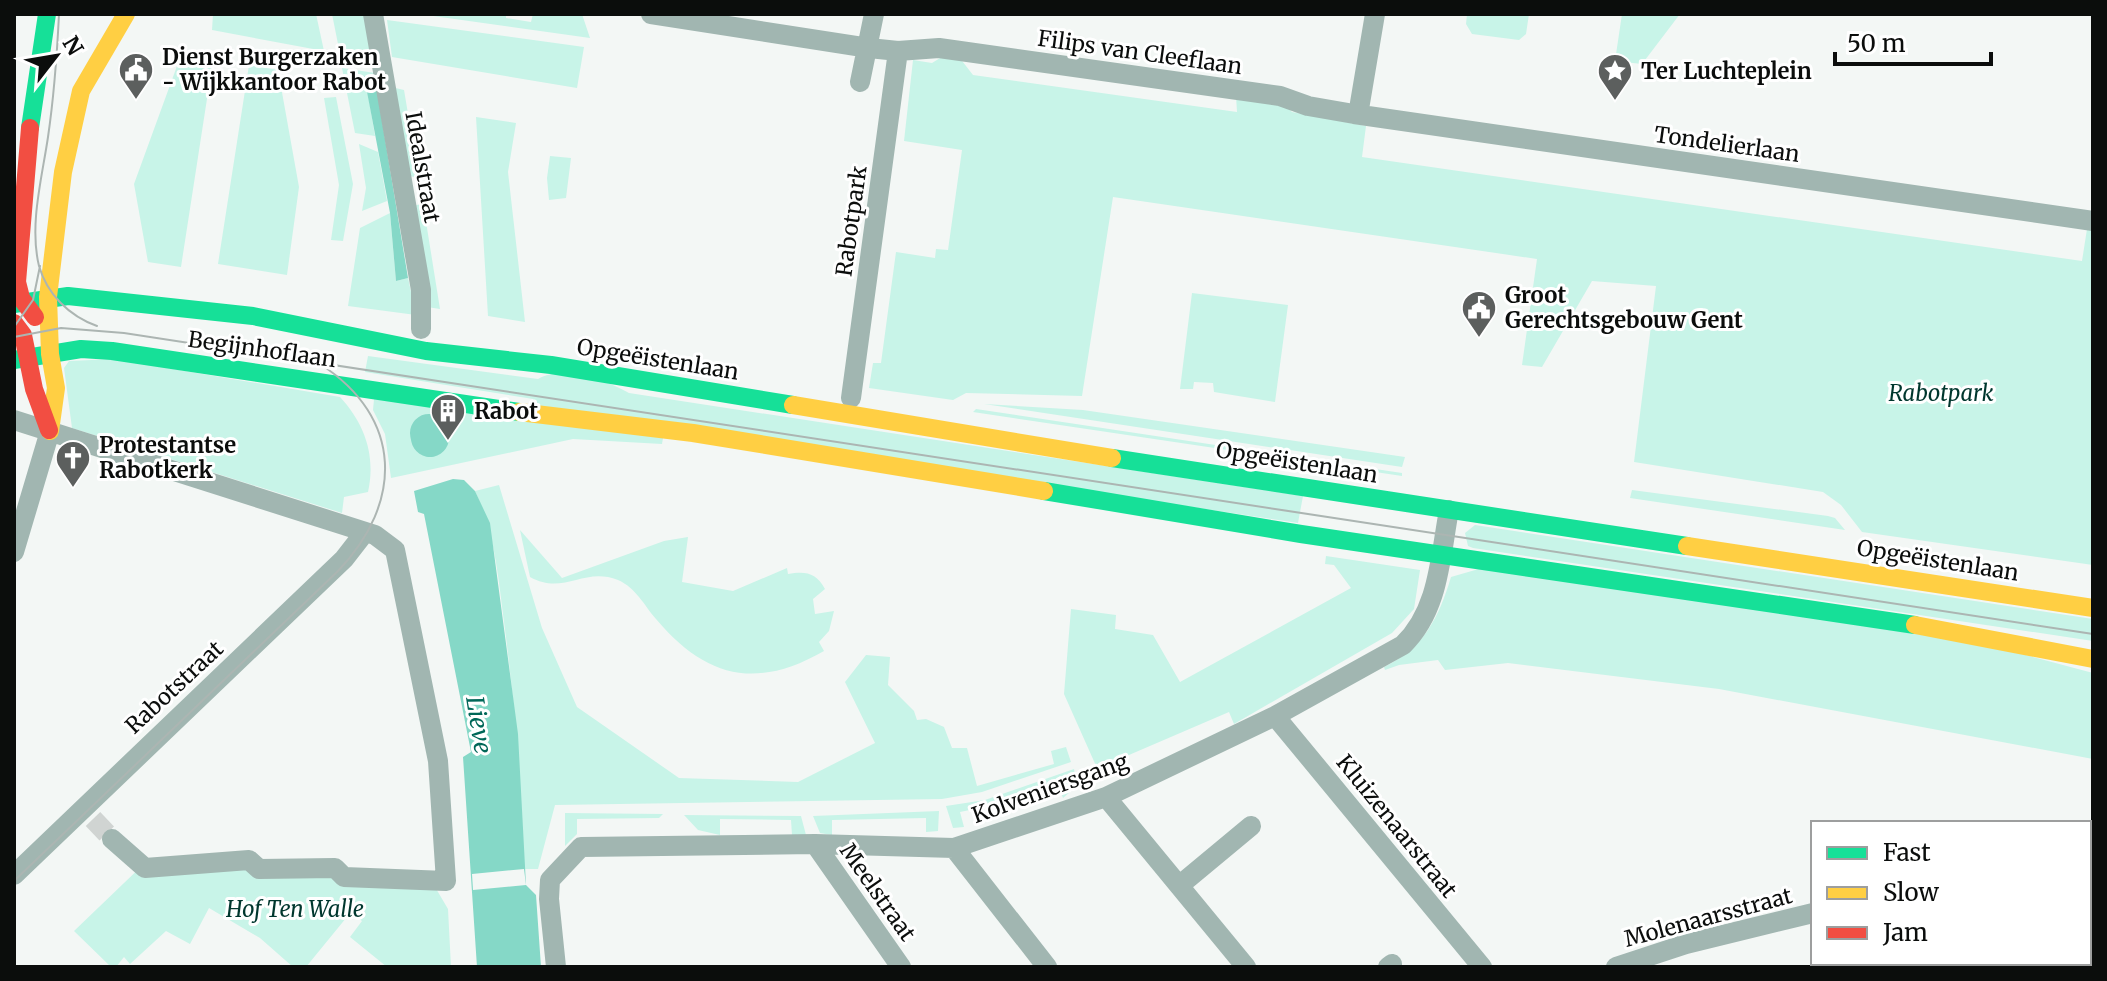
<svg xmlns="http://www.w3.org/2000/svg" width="2107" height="981" viewBox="0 0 2107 981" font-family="Merriweather,serif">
<rect width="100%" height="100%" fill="#f3f7f5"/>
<!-- green -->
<path fill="#c8f4e8" d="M213 14H316L324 51 212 30Z
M332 14 366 15 374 59 340 54Z
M419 14H506V18L531 22 533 14H582L590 38Z
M1467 14H1529L1526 34 1519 40 1472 34 1466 24Z
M1622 14H1680L1642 64 1615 61Z
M387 20 584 47 577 88 392 57Z
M181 55 213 60 181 267 148 262 134 184Z
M945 55 959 57 973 75 1237 112 1236 96 1284 104 1292 112 1366 126 1362 157 2082 261 2087 229 2093 230V565L1862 532 1841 505 1823 492 1634 462 1656 286 1592 281 1542 367 1522 365 1537 259 1113 197 1082 396 966 393 953 400 869 388 873 363H881L896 252 935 258 936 249 948 250 962 150 904 141 913 60 932 63Z
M249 65 278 70 299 187 287 275 218 264Z
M342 68 375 73V78L365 76 375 136 355 133Z
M391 87 404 90 419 179 405 174Z
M336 97 353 184 343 241 331 240 339 185 324 98Z
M476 117 516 123 508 172 525 322 488 316Z
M359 144 378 152 387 201 362 211 366 188Z
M550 156 571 158 566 198 549 200 547 178Z
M423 203 440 309 427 307 411 207Z
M390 213 396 281 408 278 416 315 348 306 360 228Z
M1192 293 1288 305 1275 402 1214 392 1213 383 1194 382 1193 389H1180Z
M368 356 538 379C563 364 606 380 629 393L1303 496 1298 523 534 408 533 399 365 372Z
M114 359 340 397C365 424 376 456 368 492L344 497 342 513 72 428 64 368 69 361Z
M374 399 663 438 662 444 573 439 391 478 385 434 373 410Z
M984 404 1083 410 1405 457 1402 467Z
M976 409 1402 473V476L973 412Z
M499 485 542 628 577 707 679 778 798 782 875 743 845 682 866 655 890 657 888 685 914 711 917 720 926 719 944 727 952 748H967L977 786 1054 764 1051 751 1066 747 1071 762 982 792 942 799 555 805 538 869H524C521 786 515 705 504 622 498 576 495 534 475 491Z
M1632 490 1828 516 1835 518 1845 530 1630 498Z
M1475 525 2093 619V641L1473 548 1468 546 1465 533Z
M520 530 562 578 664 541 688 537 682 582 733 591 787 568 788 574C805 571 816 572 825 589L813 599 815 614 834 611 829 631 819 642 824 651C756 690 706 678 656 619 644 605 636 588 618 580 584 566 564 596 530 577Z
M1326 556 1420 570 1414 609 1392 633 1234 724 1229 712 1115 761 1119 774 1097 768 1064 694 1071 609 1116 615 1115 629 1153 635 1180 682 1351 588 1334 565 1325 564Z
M1482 568 1984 644 2093 673V759L1719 689 1508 663 1445 670 1438 660 1399 665 1385 670 1384 667C1424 648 1439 617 1451 577Z
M1074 769 1077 786 1063 798 1058 784 1004 803 960 812 964 827 953 828 946 806 985 800Z
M939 811 938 831 926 832V818L832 820V835L820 833 813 816Z
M565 813 663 814 659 818 577 819V834L565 846Z
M684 815 801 816 806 835H792L791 820 720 819V835L698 830Z
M149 859 428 875 448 909 451 967H387L350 937 362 921 351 912 306 967H293L260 938 209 908 190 944 166 931 130 964 124 957 116 967H111L74 931Z"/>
<!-- water -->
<path fill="#85d8c7" d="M364 76 375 78 408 278 396 281 390 213Z
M453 479 464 480 475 491 490 523 518 734 526 885 536 895 541 967H477L463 757 471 752 424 514 418 512 414 491Z"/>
<!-- pier -->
<path fill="#f3f7f5" d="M524 869 526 885 473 890 472 874Z"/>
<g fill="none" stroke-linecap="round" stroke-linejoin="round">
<!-- river -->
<path stroke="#85d8c7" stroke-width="38" d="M429 433 430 438"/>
<!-- street-tunnel -->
<path stroke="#d0d4d2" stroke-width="20" stroke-dasharray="20 10" stroke-linecap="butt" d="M93 819 112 839"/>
<!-- street -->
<path stroke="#a1b6b1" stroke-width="20" d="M373 14 421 290V329
M651 14 869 48 898 51 939 48 1280 96 1308 106 1354 114 2093 221
M860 82 874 14
M1354 114 1359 109 1375 14
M851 398 898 51
M14 420 375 535 395 550 438 761 446 881 344 877 335 868 259 869 249 860 145 868 112 839
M14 552 50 431
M1275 716 1482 967
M1106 797 1246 967
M815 844 901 967
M2089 844 2093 843
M954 848 1047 967
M14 875 344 559 365 532
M1180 885 1251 826
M556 967 549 899 550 880 581 847 815 844 954 848 1106 797 1275 716 1403 645C1439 610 1440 558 1449 510
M1388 967 1392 964
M1616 967 1686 944 1813 913"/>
<!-- fast -->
<path stroke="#16e098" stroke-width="18" d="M30 128 47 14
M14 304 68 296 253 316 426 351 551 365 793 405
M14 360 81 349 112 351 519 412
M1112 458 1687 546
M1044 491 1301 534 1915 625"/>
<!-- slow -->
<path stroke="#ffcf43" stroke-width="18" d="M793 405 1112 458
M519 412 693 433 1044 491
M50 431 56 388 50 354 48 297 63 172 81 91 126 14
M1687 546 2093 608
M1915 625 2093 659"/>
<!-- jam -->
<path stroke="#f24e42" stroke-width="18" d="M30 128 17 282 21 298 35 317
M14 323 23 335 34 389 49 430"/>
<!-- tram -->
<path stroke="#acb5b2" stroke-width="2" d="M59 14C57 55 54 96 48 137 42 178 29 225 39 266 47 294 69 316 97 326
M14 327 33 300 40 266
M14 337 61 328 124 333 2093 634
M14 881 338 571C403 503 404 418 320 364"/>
</g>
<!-- icons -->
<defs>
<symbol id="civic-pin" viewBox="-11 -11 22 30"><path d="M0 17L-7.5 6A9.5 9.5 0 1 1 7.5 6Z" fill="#5c5f5e" stroke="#fff"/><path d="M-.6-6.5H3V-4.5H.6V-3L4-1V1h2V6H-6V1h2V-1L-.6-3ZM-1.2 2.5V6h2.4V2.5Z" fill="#fff"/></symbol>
<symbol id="sight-pin" viewBox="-11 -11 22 30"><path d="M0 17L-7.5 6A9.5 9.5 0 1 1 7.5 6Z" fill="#5c5f5e" stroke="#fff"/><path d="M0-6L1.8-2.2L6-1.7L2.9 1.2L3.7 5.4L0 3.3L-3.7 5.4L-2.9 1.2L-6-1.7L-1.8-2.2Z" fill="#fff"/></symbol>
<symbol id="building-pin" viewBox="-11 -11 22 30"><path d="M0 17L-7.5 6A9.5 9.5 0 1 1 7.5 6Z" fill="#5c5f5e" stroke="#fff"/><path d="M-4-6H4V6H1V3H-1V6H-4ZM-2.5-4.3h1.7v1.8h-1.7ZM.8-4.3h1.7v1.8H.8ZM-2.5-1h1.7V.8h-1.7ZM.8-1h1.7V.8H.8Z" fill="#fff"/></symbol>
<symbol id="church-pin" viewBox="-11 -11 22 30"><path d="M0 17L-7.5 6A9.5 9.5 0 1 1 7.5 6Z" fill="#5c5f5e" stroke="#fff"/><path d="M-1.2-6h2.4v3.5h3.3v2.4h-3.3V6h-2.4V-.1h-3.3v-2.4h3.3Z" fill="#fff"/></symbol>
</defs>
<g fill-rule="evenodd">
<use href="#civic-pin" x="116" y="50" width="40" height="54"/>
<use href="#sight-pin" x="1595" y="51" width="40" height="54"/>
<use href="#civic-pin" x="1459" y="288" width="40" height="54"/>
<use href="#building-pin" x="428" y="391" width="40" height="54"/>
<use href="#church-pin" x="53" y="438" width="40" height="54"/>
</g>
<g text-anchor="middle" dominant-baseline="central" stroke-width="6" stroke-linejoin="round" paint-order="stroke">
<!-- street labels -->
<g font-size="22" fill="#0b0d0c" stroke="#fff">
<text transform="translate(1140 52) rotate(8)">Filips van Cleeflaan</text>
<text transform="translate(1727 144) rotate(8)">Tondelierlaan</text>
<text transform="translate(423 167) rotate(80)">Idealstraat</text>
<text transform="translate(851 221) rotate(-82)">Rabotpark</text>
<text transform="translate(262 349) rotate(8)">Begijnhoflaan</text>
<text transform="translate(658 359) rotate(9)">Opgeëistenlaan</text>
<text transform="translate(1297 462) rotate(9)">Opgeëistenlaan</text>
<text transform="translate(1938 560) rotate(9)">Opgeëistenlaan</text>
<text transform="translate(174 687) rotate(-43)">Rabotstraat</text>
<text transform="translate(1050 788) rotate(-20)">Kolveniersgang</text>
<text transform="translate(1397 826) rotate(51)">Kluizenaarstraat</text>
<text transform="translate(878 892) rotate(55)">Meelstraat</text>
<text transform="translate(1708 917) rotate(-15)">Molenaarsstraat</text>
</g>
<!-- poi labels -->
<g font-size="22" font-weight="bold" fill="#0b0d0c" stroke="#fff" text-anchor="start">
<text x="162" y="57">Dienst Burgerzaken<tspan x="162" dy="25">- Wijkkantoor Rabot</tspan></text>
<text x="1641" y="71">Ter Luchteplein</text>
<text x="1505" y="295">Groot<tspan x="1505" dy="25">Gerechtsgebouw Gent</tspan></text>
<text x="474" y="411">Rabot</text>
<text x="99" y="445">Protestantse<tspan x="99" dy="25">Rabotkerk</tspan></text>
</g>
<!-- park labels -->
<g font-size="22" font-style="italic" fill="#00372e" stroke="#fff">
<text x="1941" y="393">Rabotpark</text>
<text x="295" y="909">Hof Ten Walle</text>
</g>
<!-- water labels -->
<g font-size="24" font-style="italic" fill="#006758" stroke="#fff">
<text transform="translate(479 725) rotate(81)">Lieve</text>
</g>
</g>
<!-- border -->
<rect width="2107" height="981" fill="none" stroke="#0b0d0c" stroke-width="32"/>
<!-- legend -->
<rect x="1811" y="821" width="280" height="144" fill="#ffffff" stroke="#9d9e9e" stroke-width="2"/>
<rect x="1827" y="847" width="40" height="12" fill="#16e098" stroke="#9d9e9e" stroke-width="2"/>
<text x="1883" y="861" font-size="24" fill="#0b0d0c">Fast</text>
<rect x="1827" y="887" width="40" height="12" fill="#ffcf43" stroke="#9d9e9e" stroke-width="2"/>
<text x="1883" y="901" font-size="24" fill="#0b0d0c">Slow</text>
<rect x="1827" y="927" width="40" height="12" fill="#f24e42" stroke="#9d9e9e" stroke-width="2"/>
<text x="1883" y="941" font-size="24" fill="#0b0d0c">Jam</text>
<!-- north arrow -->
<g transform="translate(56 56) rotate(59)" stroke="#ffffff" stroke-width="6" paint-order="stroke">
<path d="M0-6L14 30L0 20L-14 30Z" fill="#0b0d0c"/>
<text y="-12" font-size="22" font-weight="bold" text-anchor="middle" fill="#0b0d0c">N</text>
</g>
<!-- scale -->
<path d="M1835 52v12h156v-12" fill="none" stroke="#0b0d0c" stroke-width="4"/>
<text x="1847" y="52" font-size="24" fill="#0b0d0c" stroke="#ffffff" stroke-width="6" paint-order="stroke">50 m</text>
</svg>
